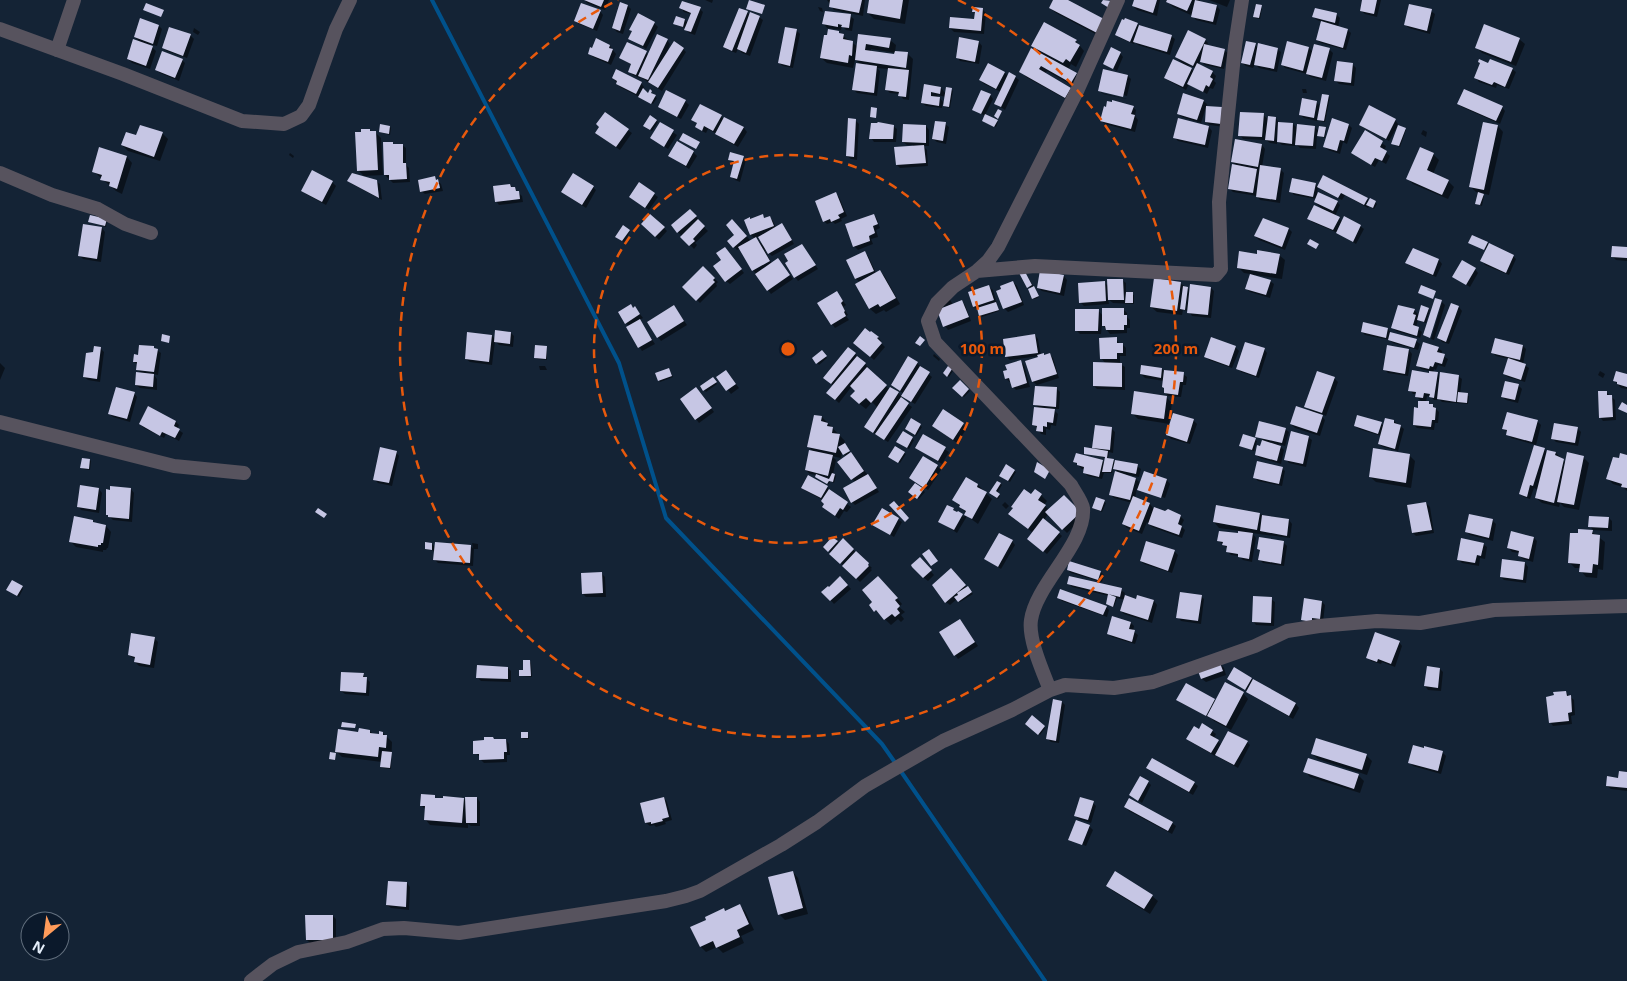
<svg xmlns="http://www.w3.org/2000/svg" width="1627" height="981" viewBox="0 0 1627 981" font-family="'Noto Sans',sans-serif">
<rect width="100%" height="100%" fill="#142335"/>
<!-- shadow -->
<path fill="#0007" fill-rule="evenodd" d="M585 0H609L605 10 587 3Z
M705 0H713L712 3Z
M827 0H865L863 16 834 10Z
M870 0H909L905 24 874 19 868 13Z
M1054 0H1065L1103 38 1056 13 1050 8Z
M1135 0H1160L1157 16 1137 10 1133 6Z
M1169 0H1200L1199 2 1217 6 1220 10 1216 25 1196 20 1193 16 1173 7 1168 2Z
M1209 0H1230L1227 7Z
M1364 0H1381L1377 17 1365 14 1361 11Z
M621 4 628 6 631 9 623 34 617 32 613 28Z
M818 7 822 8 823 12 820 11Z
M1261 7 1262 8 1260 19 1255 18 1254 17Z
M681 8 700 9 703 12 695 35 689 33 686 29V28L676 25 685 20 688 23 691 14 684 12Z
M740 9 751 15 759 17 763 20 750 56 742 53 738 49 736 53 728 50 724 47Z
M982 9 986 13 984 34 954 32 950 28 975 21 976 14 973 11Z
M600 11 603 15 597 31 579 24 576 21Z
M1431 11 1435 14 1430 34 1409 28 1406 25Z
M1337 15 1340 18 1338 27 1348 30 1351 33 1346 50 1321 43 1317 40 1323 22 1317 20 1314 17Z
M850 16 854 19 852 31 846 30 842 26 841 30 827 28 824 24Z
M654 23 658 27 646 49 630 38Z
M1137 24 1140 27 1171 36 1175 39 1170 55 1138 45 1135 42 1134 44 1120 38 1116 34Z
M159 26 162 29 157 46 149 44 156 51 150 69 132 63 128 59 142 44 135 37Z
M194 28 200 32 198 35 193 32Z
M796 30 800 34 793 68 783 66 779 63Z
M839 33 858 47 859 35 890 40 896 45 895 52 908 54 913 59 909 100 903 99 900 94 890 93 886 89 889 69 877 68 880 71 877 96 857 93 854 90 861 65 856 60H855L853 68 827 63 821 58ZM871 49 896 53 895 55 871 52Z
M190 35 194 39 187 58 167 51 163 48Z
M960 39 979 42 982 46 979 64 960 61 957 57Z
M1519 39 1525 44 1516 66 1482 53 1477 48Z
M667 40 670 44 667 52 668 53 683 49 686 52 662 91 640 77V78L633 75 629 71 632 65 621 58 628 44 649 55Z
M1205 40 1208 43 1207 46 1224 50 1228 53 1224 69 1205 65 1200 60 1198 65 1212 72 1216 76 1214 81 1216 83 1213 89 1210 88 1207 94 1189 84 1186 90 1169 81 1165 78 1183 64 1176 57ZM1188 65 1196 68 1194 72Z
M1076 41 1084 51 1076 67 1071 64 1068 70 1081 80 1077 88 1047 71 1045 74 1070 89 1071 102 1026 77 1021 71 1041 54 1033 45Z
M1255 45 1258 48 1277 49 1281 52 1277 72 1259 68 1255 64 1253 68 1246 66 1242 63Z
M610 46 616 54 611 65 593 57 589 53Z
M1309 48 1313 52 1330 50 1333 53 1326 81 1311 77 1307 74 1285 68 1282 64Z
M1120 53 1123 57 1117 71 1104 63Z
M182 60 185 63 179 81 160 73 156 70Z
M1352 64 1356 68 1354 86 1339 84 1336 81Z
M1489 64 1512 69 1516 72 1509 89 1497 85 1496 88 1479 82 1476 78Z
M1005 73 1008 76 1015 77 1019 80 1005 110 996 104 1001 92 984 84 980 80Z
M1128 76 1131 79 1127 96 1102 90V93L1099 90Z
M613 78 641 83 644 87 643 90 648 95 651 92 652 95 657 98 653 104 620 87Z
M925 86 941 88 946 94 952 90 953 91 950 108 945 107 942 104V108L926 106 922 103ZM937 95 946 97 944 103Z
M1302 89H1306L1307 93H1303Z
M1102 93 1127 99H1126L1103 94Z
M990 95 993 99 985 115 998 122 996 127 984 122 985 116 974 109Z
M1328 96 1330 97 1325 122 1320 121 1318 118 1317 121 1304 118 1300 115 1316 102 1321 107Z
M685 101 689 105 681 119 663 110 659 106Z
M1203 101 1207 104 1201 123 1182 117 1178 113Z
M1458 104 1502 107 1505 111 1500 124 1462 107Z
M1133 107 1136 110 1135 116 1138 120 1135 132 1105 124 1101 120Z
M1225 112 1224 127 1210 125 1206 122Z
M605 114 632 133 620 150 600 136 601 127Z
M1263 115 1269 120 1276 118 1279 123 1293 124 1298 129 1314 127 1319 131 1325 129 1326 130 1325 138 1317 135 1316 149 1300 148 1295 143V146L1282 145 1277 141V144L1270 143 1265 139V140L1243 139 1240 135Z
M721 116 724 120 725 118 744 128 747 132 738 147 720 137 717 134 708 129 706 133 700 130 697 127 698 124 693 119Z
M855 120 859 124 857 160 851 159 847 156Z
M1179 120 1209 127 1212 131 1208 148 1178 141 1174 137Z
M1395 120 1398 124 1397 126 1406 130 1400 147 1394 145 1398 128 1397 127 1389 141 1364 128 1360 125Z
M656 121 658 122 652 131 646 128Z
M660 124 677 135 668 149 652 138Z
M945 124 949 127 946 144 937 142 933 139Z
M1349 125 1352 128 1347 144 1343 142 1340 154 1328 150 1324 146Z
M893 126 897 129 896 142H874L871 138Z
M926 126 929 130V146H923L927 150 928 166 900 168 897 165 913 147V145H907L903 142Z
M1498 126 1503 132 1489 195 1481 193 1484 196 1482 206 1477 204 1480 193 1476 192 1470 186Z
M390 127 391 128 390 135 380 132Z
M370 130 372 133 375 132 381 138 383 175 364 176 358 170 362 133Z
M1423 130 1427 132 1426 137 1421 134Z
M1365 132 1386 146 1384 151 1390 156 1386 164 1379 160 1375 167 1356 156Z
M162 133 168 139 160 161 128 151 122 145 137 137Z
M392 143 394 145H402L406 148V165L409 168 410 182 393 183 385 175Z
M1262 145 1265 149 1262 167 1281 170 1284 173 1280 203 1260 200 1257 196 1233 192 1230 189 1237 166 1232 162Z
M100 149 127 157 132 163 122 194 116 191 93 171Z
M693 152 697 156 689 169 670 156Z
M290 153 294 156 293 158 289 155Z
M1433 154 1439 160 1433 174 1448 181 1454 187 1448 199 1413 184 1408 179Z
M743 157 746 160 740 182 735 180 731 176 734 163 729 159Z
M313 172 332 182 336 186 326 205 306 194 303 191Z
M435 178 441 184 443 191 425 194 421 191Z
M349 181H376L380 184 382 200 352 184Z
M639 184 658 197 649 210 630 197Z
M1315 184 1318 187 1317 193 1337 202 1340 205 1335 216 1343 222 1360 226 1364 229 1356 244 1338 233 1312 222 1309 218 1323 210 1315 202 1316 199 1294 195 1291 191Z
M510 185 522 196 523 202 499 205 496 201Z
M1319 186 1367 199 1370 202 1371 200 1377 204 1374 209 1369 206 1368 208 1345 195 1342 200 1322 190Z
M593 187 596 190 586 208 562 192Z
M836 194 839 197 847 216 841 219 842 221 835 224 833 222 827 224 824 221Z
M694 214 699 220 698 221 708 231 695 243 697 245 694 249 678 232Z
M651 215 667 231 659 240 642 224Z
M874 215 877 219 880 228 876 230 878 237 871 239 873 244 858 250 854 246Z
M763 216 765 219 769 217 773 221 776 228H785L794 244 772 256 764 249 772 264 781 263 793 279 771 294 753 270 740 248 737 250 729 241 736 235 732 221 751 241 755 239 751 235 745 220H751ZM759 236 764 246 755 238Z
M107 221 106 227 90 222Z
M84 225 102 228 105 232 101 262 83 259 79 255Z
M1289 229 1292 232 1285 250 1259 240 1255 236Z
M629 231 630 232 624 242 618 238Z
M1470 242 1487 243 1513 256 1516 259 1509 275 1485 265 1482 261 1490 252Z
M802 245 818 269 798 281 795 277Z
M1627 249V261L1616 260 1612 256Z
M1413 250 1439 260 1442 264 1436 277 1410 266 1406 262Z
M728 252 744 273 730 284 726 281 723 260Z
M865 253 868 256 876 273 880 271 885 277 900 304 886 312 884 310 876 314 870 309 856 284 860 282 856 279 848 260Z
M1258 255H1279L1285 260 1282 279 1255 275V276L1270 281 1274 284 1270 298 1250 292 1247 289 1251 274 1244 273 1238 267Z
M703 268 718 282 716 284 717 286 700 303 684 287Z
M1475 269 1478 273 1470 287 1454 277Z
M1024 271 1035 289 1039 297 1035 299 1033 298Z
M1064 276 1067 280 1064 296 1042 291 1038 288Z
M1122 280 1126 283V293L1134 295V304L1113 303 1108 299 1109 304 1084 306 1080 302 1104 282 1109 287Z
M1013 282 1017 286 1024 305 1008 312 1004 308Z
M1180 283 1191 291 1211 288 1214 291 1211 318 1192 316 1189 311 1183 310 1182 315 1157 312 1151 307Z
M989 287 993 290 999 311 982 317 978 310 974 307Z
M837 293 846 305 843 307 848 315 846 316 849 320 835 328 832 324Z
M949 298 953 305 961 301 965 305 971 321 948 330 945 326 938 311 945 308 942 305Z
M1442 302 1445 305 1434 340 1431 339Z
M1452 304 1459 307 1462 311 1449 344 1442 342 1439 338Z
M674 307 687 325 661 341 658 337Z
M635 308 643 318 639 320 655 344 642 351 627 328 629 326 626 323Z
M1123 309 1127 313V317L1130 320V328H1127V333L1110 334 1102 324 1101 334H1080L1076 330 1098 310 1103 316Z
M1428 309 1430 310 1426 323 1418 320 1416 327 1422 332 1420 338 1396 331 1392 327 1414 310 1419 315Z
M1364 323 1388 329 1391 333 1416 341 1420 344 1418 350 1393 343 1390 340 1365 335 1362 332Z
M511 333 514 336 513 347 499 345 495 341 492 365 470 362 466 359 492 336 496 340Z
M1035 335 1038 339 1041 356 1049 354 1053 358 1059 378 1037 385 1033 382 1039 356 1010 360 1007 357Z
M878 337 881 341 880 342 885 347 874 360 858 346Z
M1116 339 1120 344H1122L1126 348V356H1120V364L1125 367V390L1097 389 1094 386 1106 364 1101 358Z
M1523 346 1526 349 1523 364 1529 368 1525 382 1508 377 1504 374 1509 359 1496 356 1493 353Z
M546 347 547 349V360L537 359 536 358Z
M1235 347 1239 351 1232 368 1209 360 1205 356Z
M95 348 101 349 104 352 100 382 88 380 84 377Z
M1438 348 1442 351 1441 355 1448 359 1445 367 1438 365 1436 370 1434 369 1433 373 1438 374 1441 377 1458 376 1462 379 1460 394 1469 396 1468 404 1442 402 1438 398 1437 400H1434L1431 397 1427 396 1426 402 1433 406 1439 412 1438 423H1435L1434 430 1417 428 1414 425 1422 402 1416 396 1417 394H1413L1410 390 1430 374V371L1421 369 1418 365Z
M1264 349 1267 353 1259 378 1241 372 1237 368Z
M157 350 161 353 158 375 153 374 157 379V390L140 388 136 385 142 374 137 369 138 365 134 362 139 356Z
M1409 350 1412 354 1408 376 1388 373 1384 369Z
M822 351 827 358 819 365 814 358Z
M855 354 868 367 867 369 890 390 891 389 898 393 902 397 901 399 912 407 888 442 869 430 878 408 872 402 866 409 857 402V391L852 386 839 403 832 397 834 386 828 381Z
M934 354 940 359 939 361 933 356Z
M1020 362 1024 365 1030 387 1016 390 1013 387 1011 382H1010L1006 379Z
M0 363 5 368 0 380Z
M917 363 920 366V367L932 377 915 404 906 399 904 394 892 385Z
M539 366H545L547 370H540Z
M948 368 953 371 949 377 944 373Z
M669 369 673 377 660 382 659 380Z
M1162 369 1165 372 1183 374 1187 377 1186 385H1183L1181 397 1168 396 1165 392 1164 381 1145 378 1141 374Z
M1600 371 1605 374 1603 378 1598 375Z
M729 375 739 388 731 394 718 377Z
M1627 375V389L1621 388 1614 380Z
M1334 378 1338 382 1326 416 1319 413 1325 420 1320 436 1295 428 1291 424 1313 413 1306 406Z
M714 380 717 384 706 392 701 386Z
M960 382 970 391 964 397 954 388Z
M1518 385 1522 389 1518 403 1506 400 1502 397Z
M1056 388 1060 392 1059 409H1053L1058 414 1056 426 1051 425 1050 430 1046 429V435L1041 434 1034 424 1039 408 1035 404Z
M700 392 714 412 699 423 696 419Z
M1606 392 1615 400 1616 420 1603 421 1600 417Z
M134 393 137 397 130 422 113 417 110 414Z
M1167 398 1172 403 1169 424H1170L1138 419 1132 413Z
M149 408 176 422 179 425 177 429 183 433 179 441 166 434 164 438 144 428 140 424Z
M943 411 967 428 957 443 937 429Z
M822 417 845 441 844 444 850 453 871 479 879 492 855 505 852 502 855 482 839 462 847 457 842 452 841 458 832 456 836 460 833 474 836 476 834 483 830 481 829 484 818 478 817 475 810 474 806 470 814 453 809 447Z
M912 420 922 427 916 436 907 430Z
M1193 420 1197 424 1190 444 1171 439 1167 435Z
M1394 421 1404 429 1398 451 1383 447 1379 444 1381 436 1359 429 1355 426 1381 424 1384 426Z
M1537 421 1541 425 1536 445 1511 438 1504 428Z
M1577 428 1581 432 1578 446 1556 442 1552 438Z
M1112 429 1115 432 1113 453 1109 452 1108 459 1113 460 1116 463 1137 466 1141 469 1139 477 1129 475V477L1136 479 1141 484 1167 480 1170 484 1165 498 1141 490V492L1137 488 1135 498 1150 504 1153 508 1180 516 1184 520 1181 526 1185 530 1182 538 1152 527 1147 522 1142 534 1127 528 1123 524 1132 503 1114 498 1110 494 1120 474 1113 467 1112 473H1104L1102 479 1088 476 1084 472 1085 469H1082L1075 462 1102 461 1105 463 1106 458 1085 453 1097 451 1094 447Z
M1285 429 1289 432 1285 446 1278 444 1284 450 1281 464 1260 458 1256 455 1261 448 1263 440 1257 436Z
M903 432 914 440 909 449 899 443Z
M924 436 949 452 942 464 917 448Z
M1243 436 1257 441 1254 451 1240 446Z
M1308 437 1312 440 1306 467 1289 463 1286 459Z
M1544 449 1547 453 1548 451 1556 453 1566 463 1583 457 1589 463 1579 510 1564 507 1560 503 1559 507 1542 503 1536 498 1538 490 1534 488 1530 499 1524 497 1520 494Z
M396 452 399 456 392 486 378 483 374 479Z
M904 453 906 454 900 463 891 458Z
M1409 455 1415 461 1411 488 1376 482 1370 477Z
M1627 456V491L1623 487 1613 484 1608 479 1620 460Z
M90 460 91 461 90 470 83 469 82 468Z
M937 466 941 470 928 490 917 483 916 485 925 492 919 499 910 492 917 483 911 478Z
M1282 468 1285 471 1282 486 1258 481 1255 478Z
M1014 471 1016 472 1010 482 1002 477Z
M966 479 978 485 992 499 978 524 967 516 957 533 939 521 953 509 957 513 964 517 966 513 954 500Z
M998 482 1002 485 997 493 1000 496 998 499 992 494Z
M827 487 830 491 851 507 847 512 844 511 839 519 827 510 823 500 806 491 802 488Z
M99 489 102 493 99 513 81 510 78 506Z
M131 489 134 493 132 522 113 520 107 514Z
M1041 495 1047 501 1044 505 1049 510 1084 516 1067 533 1048 514 1044 520 1062 536 1047 554 1032 542 1033 533 1010 514 1031 496Z
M1005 502 1009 506 1006 509 1002 505Z
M1104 502 1106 503 1102 512 1093 508Z
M1426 503 1430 507 1434 533 1416 536 1413 533Z
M1217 506 1289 520 1292 524 1290 538 1252 533 1256 538 1252 562 1243 560 1239 556 1231 555 1228 552 1227 548 1219 541 1239 535 1240 531 1219 528 1214 522Z
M882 510 902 522 894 537 874 525Z
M1470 515 1493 521 1496 524 1493 541 1470 535 1467 532Z
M1609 518 1612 521V531L1593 530 1590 526Z
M93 521 95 524 106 526 111 532 108 548H107L106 550H103V552L76 547 70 541Z
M1592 532 1605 542 1603 570 1598 569 1597 578 1586 577 1581 571V568H1575L1569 562Z
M832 538 839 544 843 540 872 568 870 569 872 570 860 582 825 547Z
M1534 538 1537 541 1533 562 1523 559 1520 556V553L1512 552 1509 548Z
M1012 541 1015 545 1001 569 986 559Z
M1283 542 1287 546 1284 566 1263 563 1260 560 1261 551 1258 549Z
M472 543 478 544V549H474L473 566 438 563 435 560V551L426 549 432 544 435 547 470 546 473 548Z
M1483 544 1487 547 1485 559 1480 558 1479 566 1462 563 1458 559Z
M1174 551 1178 555 1172 573 1144 564 1141 561Z
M920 559 934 575 928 581 920 575Z
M1525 563 1528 567 1526 583 1504 580 1501 577Z
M951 570 973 594 960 602 957 599 950 605 946 602Z
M1068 570 1101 572 1104 575 1102 582 1071 573Z
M601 573 605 577 606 597H586L583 594Z
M840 577 851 589 834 604 823 592 836 583Z
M884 583 902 604 899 607 905 612 901 615 904 619 901 622 898 619 891 625 870 605Z
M1069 583 1121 590 1125 593 1124 596 1137 600 1138 596 1154 601 1157 605 1152 623 1124 614 1121 611 1125 600 1117 598 1114 607 1107 604 1109 596 1072 587Z
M22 587 23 589 19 597 9 591Z
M1201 596 1204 599 1201 624 1181 621 1178 617Z
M1059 598 1106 607 1109 610 1107 617 1062 601Z
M1271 599 1275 602 1274 626 1256 625 1253 621Z
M1322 602 1325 605 1323 622 1306 623 1303 620Z
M960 620 978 646 958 659 955 655Z
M1131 623 1134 626 1133 631 1138 635 1135 644 1112 637 1108 633Z
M154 638 158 642 154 668 139 666 135 662 136 659 133 658 129 655Z
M1399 642 1402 646 1395 667 1382 662 1381 664 1371 661 1367 657Z
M529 661 531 663 532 677 522 676 521 675 525 671Z
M1220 664 1224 668 1226 675 1206 682 1202 679 1200 672Z
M508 668 511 671V682L481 681 477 677Z
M1440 669 1443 672 1441 691 1428 690 1425 686Z
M363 675 370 682 369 696 345 694 341 691Z
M1228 679H1251L1296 704 1299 708 1293 719 1251 695 1248 691Z
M1243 693 1248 699 1231 730 1214 721 1210 717V718L1181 703 1178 700H1215L1216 702Z
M1566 693 1574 700 1575 715 1571 716 1572 724 1553 726 1550 722Z
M1062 702 1065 705 1059 743 1051 742 1047 738Z
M1032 717 1045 728 1040 735 1027 724Z
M370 731 374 735 380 736 383 733 392 742 391 769 383 768 381 767 382 762 342 757 337 752 359 733Z
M1199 731H1212L1216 734 1214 738 1222 745 1247 742 1250 745 1238 768 1220 758 1216 754 1215 756 1191 742 1188 739Z
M528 733 529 739H524L522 738Z
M495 740H506L509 744 510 755H507V762L484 763 480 759V757L475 753Z
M1442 752 1446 756 1441 774 1413 766 1410 762Z
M1312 754 1366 755 1372 761 1367 775 1318 759Z
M1147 768 1194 783 1198 786 1193 795 1151 771Z
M1305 771 1358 775 1364 781 1360 793 1310 777Z
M1627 773V791L1611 789 1607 786Z
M1148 782 1151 785 1142 803 1130 795Z
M434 797 437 799H464L467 802 477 798 480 802V826H471L468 824V828L430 825 425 819 426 810 422 806Z
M664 798 667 802 672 820 665 822 666 824 656 827 654 825 650 826 646 823Z
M1093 803 1096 806 1091 823 1079 819 1076 816Z
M1126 807 1172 823 1176 826 1172 834 1129 811Z
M1089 826 1093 830 1086 846 1072 840V842L1069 839Z
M793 872 798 878 808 914 785 920 779 914Z
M407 883 410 887 409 910 391 908 387 905Z
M1108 886 1152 896 1158 901 1150 914 1113 891Z
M739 906 745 911 754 930 741 936 744 943 723 953 717 947 706 952 701 947 708 920Z
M333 916 336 919V943H310L307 940Z"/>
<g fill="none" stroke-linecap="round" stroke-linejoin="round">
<!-- stream -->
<path stroke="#00518b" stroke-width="4" d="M432 0 619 363 666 518 882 744 896 764
M900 770 1045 981"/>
</g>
<!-- building -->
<path fill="#c6c6e4" d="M584 0H604L601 7Z
M749 0 765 5 762 14 746 9Z
M830 0H862L859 13 829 7Z
M869 0H903L900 19 867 13Z
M1053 0H1068L1104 19 1097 33 1049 8Z
M1103 0 1112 1 1109 8 1101 3Z
M1134 0H1157L1153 13 1132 6Z
M1167 0H1192L1187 11 1166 2Z
M1195 0 1217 5 1213 22 1191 17Z
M1362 0H1377L1374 14 1360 11Z
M682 1 701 7 691 32 684 30 691 13 679 8Z
M620 2 628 5 620 31 612 28Z
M146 3 164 10 161 17 143 10Z
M581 3 601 10 593 29 574 21Z
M1256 4 1262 5 1259 18 1253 17Z
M1409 4 1432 9 1427 31 1404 25Z
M973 7 983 8 981 31 949 28 950 17 974 19 975 12H972Z
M739 8 748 11 732 51 723 47Z
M1315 8 1337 13 1335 23 1312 17Z
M825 11 851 14 849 28 841 27 842 25 838 24V27L822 24Z
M750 12 760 16 746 53 737 49Z
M638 13 655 22 643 46 628 39 632 31 629 30Z
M676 16 685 19 683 27 673 24Z
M140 18 159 25 153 44 134 37Z
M1125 18 1138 23 1130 42 1115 35 1122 19 1124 20Z
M1321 21 1348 29 1343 48 1316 40Z
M1044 22 1077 40 1075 42 1080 45 1070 62 1066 59 1063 63 1031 46Z
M1484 24 1520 38 1511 62 1475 48Z
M1139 25 1172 35 1167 52 1133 42Z
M169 27 191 34 183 56 162 48Z
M785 27 797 29 790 66 778 63Z
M828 29 839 31V33L844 34 843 39 853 41 852 56 849 55 848 63 820 58 824 35H827Z
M1188 30 1206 39 1193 66 1175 57Z
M657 34 668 39 648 80 638 76Z
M858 34 891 38 889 48 866 44 865 50 894 54 895 51 908 52 906 68 855 60Z
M959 37 979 41 975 62 956 58Z
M596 38 610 45 609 48 613 49 608 62 588 54 590 47 592 48Z
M133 39 153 46 146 66 127 59Z
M674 41 684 48 658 88 648 82Z
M1246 41 1256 43 1250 65 1241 63Z
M1287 41 1309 47 1303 71 1281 65Z
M627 42 647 51 636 75 628 72 631 64 619 58Z
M1258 43 1278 48 1274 69 1254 65Z
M1204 44 1225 49 1221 67 1200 62Z
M1314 44 1330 48 1322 78 1306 74Z
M1111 47 1121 52 1113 69 1103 64Z
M1031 48 1077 73 1071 83 1041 66 1039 69 1071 88 1065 98 1019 72Z
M162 51 183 59 175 78 155 70Z
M1173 59 1192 68 1183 87 1164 78Z
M1479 59 1488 63 1490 59 1513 68 1505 87 1494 82 1492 85 1474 78 1480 63 1478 62Z
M1337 61 1353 63 1351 83 1334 81Z
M856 63 877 66 874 93 852 90Z
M988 63 1005 72 996 89 979 80Z
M1197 63 1213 71 1210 77 1213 79 1209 87 1206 85 1203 92 1187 84Z
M888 68 909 70 906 97 898 96 899 92 885 90Z
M616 69 642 82 636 94 616 84 617 81 612 78Z
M1103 69 1128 75 1123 97 1098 91Z
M1009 72 1016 76 1001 107 994 104Z
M924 84 941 87 940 94 931 92V96L940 97 939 106 921 103Z
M946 87 952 88 949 107 943 106Z
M643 88 648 93 650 89 652 91 651 93 656 95 651 104 638 97Z
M1464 89 1503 106 1496 121 1457 104Z
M666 90 686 100 677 117 658 107Z
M981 90 991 94 981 114 972 110Z
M1183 93 1204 100 1197 120 1177 114Z
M1322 94 1329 95 1324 121 1317 120Z
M1302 98 1317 101 1314 118 1299 115Z
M1112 100 1134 106 1131 114 1135 115 1131 129 1100 121 1104 106 1106 107 1107 101 1112 102Z
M700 104 722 115 713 131 704 126 702 131 695 127 697 123 691 120Z
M1369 105 1396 119 1386 139 1359 125Z
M1206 106 1222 107 1221 124 1205 122Z
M871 107 877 108 876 118 870 117Z
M998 109 1002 111 998 119 994 116Z
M605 112 629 129 616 147 595 133 599 127 596 124Z
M1240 112 1264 113 1262 137 1238 136Z
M985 114 998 120 994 127 982 121Z
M650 115 657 120 650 130 643 126Z
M1268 116 1276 117 1274 141 1265 140Z
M724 117 744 127 734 144 715 134Z
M848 118 856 119 854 157 846 156Z
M1178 118 1209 126 1205 145 1173 138Z
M1332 118 1349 124 1344 141 1340 140 1337 151 1323 147Z
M935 121 946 122 943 141 932 139Z
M660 122 674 130 664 147 650 138Z
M878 122 894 125 893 139H869L871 123H877Z
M1278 122 1293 123 1292 144 1277 142Z
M1483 122 1498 125 1484 190 1469 187Z
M380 124 390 126 389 134 379 132Z
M903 124 926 125V143L902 142Z
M1297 124 1315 126 1313 146 1295 145Z
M140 125 163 132 154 157 121 145 126 132 136 135Z
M1398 125 1406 128 1399 146 1391 144Z
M1319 126 1326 127 1324 137 1317 136Z
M361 129H370V131H376L378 170 357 171 355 132H361Z
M1365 130 1383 141 1380 147 1387 151 1382 161 1375 158 1371 165 1351 153Z
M683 133 700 142 696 149 679 140Z
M1235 139 1262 144 1258 167 1231 162Z
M677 141 694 151 686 166 668 156Z
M383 142H393V144H403V163H406L407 179 389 180V175H384Z
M924 145 926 163 896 165 894 147Z
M99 147 127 156 117 189 109 186 110 182 100 180 102 175 92 172Z
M1420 147 1434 153 1427 170 1449 180 1442 195 1406 179Z
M730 152 744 156 737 179 730 177 734 161 728 160Z
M1232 164 1257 169 1253 193 1228 189Z
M1260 165 1281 168 1276 200 1256 197Z
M312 170 333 181 322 202 301 191Z
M352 173 377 180 379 198 347 181Z
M573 173 594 186 582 205 561 192Z
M1323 175 1368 198 1364 205 1341 193 1338 198 1317 187Z
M435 176 436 180 438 179 440 188 420 192 418 180Z
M1292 178 1316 183 1313 197 1289 192Z
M639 182 655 193 645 208 629 197Z
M510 184 511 187H515L516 191H519L520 199 495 202 493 186Z
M836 192 844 212 838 215 840 218 831 222 830 219 823 222 815 201Z
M1318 192 1338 201 1333 211 1314 202Z
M1478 192 1484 194 1480 205 1475 204Z
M1370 198 1376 201 1373 208 1366 205Z
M1314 205 1340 217 1333 230 1307 219Z
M690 209 697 216 677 233 671 225Z
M650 214 665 227 655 237 641 224Z
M763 214 764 218 770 216 774 226 750 235 744 220 750 217V219Z
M874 214 878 224 873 226 875 233 869 236 870 241 853 247 845 224Z
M90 215 107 219 105 226 88 222Z
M1344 216 1361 225 1353 242 1336 233Z
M1263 218 1289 228 1282 247 1254 236Z
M698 219 705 226 693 239 695 241 689 246 680 237Z
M732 219 747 236 733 248 727 241 734 235 726 225Z
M782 223 792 240 768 254 758 237Z
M83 224 102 227 97 259 78 256Z
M623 225 630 230 622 241 615 237Z
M1472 235 1488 242 1484 250 1468 243Z
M756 237 770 261 752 271 738 247Z
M1310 239 1319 244 1316 249 1307 244Z
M1489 243 1514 255 1506 273 1480 261Z
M802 244 816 265 794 278 785 263 788 261 784 254Z
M1612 246 1627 247V258L1611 257Z
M725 247 742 269 725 282 713 266 721 260 716 253Z
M1413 248 1439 259 1433 275 1405 263Z
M1257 250 1280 254 1276 274 1237 268 1239 251 1257 254Z
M865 251 874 271 855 279 846 260Z
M778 258 790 275 767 291 755 274Z
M1462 260 1476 268 1466 285 1452 277Z
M703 266 715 278 713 280 715 282 696 301 682 287Z
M1023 268 1032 285 1027 288 1018 271Z
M880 270 896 298 880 307 878 304 869 309 855 284Z
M1040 270 1064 275 1060 293 1037 288Z
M1250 274 1271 280 1266 295 1245 289Z
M1154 278 1181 282 1177 311 1150 307Z
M1107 279H1123L1124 300H1108Z
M1013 281 1022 302 1003 309 996 291 1001 289 1000 286Z
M1105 281 1106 301 1079 303 1078 283Z
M1190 284 1211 287 1208 315 1187 313Z
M989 285 994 300 973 307 968 292Z
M1421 285 1436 291 1433 299 1418 293Z
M1034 286 1039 296 1032 299 1028 289Z
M1183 286 1188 287 1185 310 1180 309Z
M837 291 843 301 841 303 845 311 844 312 846 316 831 325 817 303Z
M1126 292H1133V303H1125Z
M1435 298 1442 300 1430 338 1423 335Z
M962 300 969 317 943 327 937 310Z
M996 302 999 310 979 316 977 308Z
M1451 303 1459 306 1446 342 1437 338Z
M631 304 633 308 635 306 640 314 625 324 618 312Z
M674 305 684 321 657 338 647 322Z
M1398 305 1415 309 1413 314 1416 315 1413 325 1419 327 1417 336 1391 328Z
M1421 305 1429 308 1424 322 1417 320Z
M1102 308H1124V315H1127V325H1124V330H1106L1105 326H1102Z
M1075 309H1099L1098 331H1075Z
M640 319 652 340 638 348 626 327Z
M1363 322 1388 328 1386 338 1361 332Z
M865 328 870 332 871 331 879 337 877 338 882 343 870 357 853 343Z
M495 330 511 332 510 344 494 342Z
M467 332 492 335 489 362 465 359Z
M1390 332 1417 339 1414 348 1388 340Z
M162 334 170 336 169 343 161 341Z
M1035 334 1038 353 1005 357 1003 339Z
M920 336 925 340 920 346 915 343Z
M1117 337V343H1123V353H1117V359H1100L1099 338Z
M1211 337 1236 346 1229 366 1204 357Z
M1495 338 1523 345 1520 360 1491 353Z
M1245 342 1265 348 1256 376 1236 369Z
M1423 342 1439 347 1437 352 1445 354 1442 364 1435 362 1433 367 1430 366 1429 369 1416 366Z
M139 345 154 346V348L158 349 154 372 136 370 137 362H133L134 354 138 355Z
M535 345 547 346 546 359 534 358Z
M1387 345 1409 349 1405 374 1383 370Z
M94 346 101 347 97 379 83 377 86 353 93 352Z
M848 347 856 353 831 384 823 378Z
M822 350 827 356 816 364 812 358Z
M1044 353V355L1050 353 1057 374 1032 382 1025 361 1038 357 1037 355Z
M857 356 866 363 835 400 826 393Z
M908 356 918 362 900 391 891 385Z
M1508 358 1526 364 1521 380 1503 374Z
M1021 360 1027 383 1012 388 1009 378 1005 379 1003 371 1007 370 1005 365Z
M1093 362 1122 363V387L1093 386Z
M1141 365 1162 368 1161 378 1140 374Z
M920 366 930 372 911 402 901 396Z
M948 366 952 369 947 377 943 373Z
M867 367 887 385 871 403 866 398 859 404 850 396 855 391 850 386Z
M669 368 672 376 658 381 655 373Z
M726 370 736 384 726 391 716 377Z
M1164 370 1184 372 1183 382H1180L1178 395 1164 393V388L1162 387Z
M1412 370 1429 373V371L1438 372 1434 398 1429 397 1430 394 1424 393 1423 398 1415 397 1416 392 1408 391Z
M1317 371 1335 377 1322 413 1304 407Z
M1616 371 1627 374V387L1617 384V382L1613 381Z
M136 372 154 374 153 387 135 385Z
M1440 372 1459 375 1456 402 1437 399Z
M713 377 717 382 703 391 700 386Z
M960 380 969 389 962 397 952 388Z
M1505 381 1519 384 1515 400 1501 397Z
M1035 386 1057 387 1056 407 1033 405Z
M116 387 135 392 127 419 108 414Z
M696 387 712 408 695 420 680 399Z
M890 387 899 392 873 433 864 427Z
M1134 391 1167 396 1164 419 1131 414Z
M1598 391H1607V395H1612L1613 417 1599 418Z
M1458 392 1468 393 1467 403 1457 402Z
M901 397 909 403 884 440 875 434Z
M1418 401H1429V404H1433V407L1436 408 1435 420H1432L1431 427 1413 425 1414 407 1418 408Z
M1622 402 1627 405V413L1618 409Z
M148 406 176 421 174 426 180 429 175 438 162 432 160 436 139 424Z
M1296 406 1323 415 1317 433 1290 424Z
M1034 407 1055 409 1053 423 1047 422V427L1043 426V432L1036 431 1037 426 1032 425Z
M943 409 964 423 953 440 932 426Z
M1507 412 1538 420 1532 442 1506 435 1507 430 1502 429Z
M1173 413 1194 419 1187 442 1166 435Z
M814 415 822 416 821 421 828 423 827 426 833 427 832 433 840 434 836 453 807 447Z
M1357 415 1382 422 1378 434 1354 426Z
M911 418 921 424 915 435 905 429Z
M1385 418 1394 420V423L1401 425 1395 449 1378 444Z
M1259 421 1286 428 1282 443 1255 437Z
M1554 423 1578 427 1575 443 1551 439Z
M1095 425 1112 427 1110 450 1092 448Z
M903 431 913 437 907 448 896 442Z
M1291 431 1309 436 1303 464 1284 460Z
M923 434 946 447 938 461 915 448Z
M1243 434 1256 438 1252 450 1239 446Z
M1262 440 1281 446 1277 461 1255 455 1257 445 1260 446Z
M845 443 850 451 843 455 838 447Z
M1534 445 1545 448 1533 486 1530 485 1527 497 1519 494Z
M895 446 905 452 898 463 888 457Z
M380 447 397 451 389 483 373 480Z
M1084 447 1108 451 1107 458 1114 459 1111 472H1102L1105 457 1084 454Z
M1373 448 1410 454 1406 483 1369 477Z
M809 450 833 455 828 476 805 470Z
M1547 450 1556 452 1555 455 1564 459 1554 503 1535 498Z
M851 452 864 471 851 480 837 462Z
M1567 452 1584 456 1574 505 1557 502Z
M1076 453 1103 460 1099 477 1083 473 1084 467 1077 465V463L1073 462Z
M1620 453 1627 455V488L1621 487 1622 484 1606 479 1613 457 1619 458Z
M923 456 938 465 924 488 909 478Z
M82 458 90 459 89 469 80 468Z
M1115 460 1138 464 1136 474 1113 469Z
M1257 461 1283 467 1279 484 1253 478Z
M1037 462 1050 470 1045 479 1034 472Z
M1006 464 1015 470 1008 481 999 476Z
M1115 471 1136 478 1130 500 1109 495Z
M1144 471 1167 479 1161 498 1137 490Z
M832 473 835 474 833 482 829 481 827 484 815 477 816 474 829 479Z
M868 474 877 488 851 503 843 488Z
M808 475 828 486 821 498 801 488Z
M966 477 978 484 977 487 987 492 972 519 964 515 966 511 959 507 960 505 952 500Z
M997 481 1001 483 996 491 1000 494 997 498 989 493Z
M915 483 924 489 917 499 908 492Z
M80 485 99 488 96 510 77 507Z
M110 486 131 488 129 519 108 517V515H106V489L110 490Z
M829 489 848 502 843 510 840 508 835 516 822 507 824 504 821 501Z
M1024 489 1031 494 1035 489 1042 494 1038 500 1046 505 1028 529 1008 514 1013 508 1011 507Z
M1064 495 1081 512 1062 530 1045 512Z
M1133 496 1150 503 1139 531 1122 524Z
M1096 497 1105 500 1101 511 1092 508Z
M894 501 909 518 905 522 889 505Z
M1426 502 1432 530 1412 533 1407 505Z
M947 505 954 508 953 510 957 512 958 511 963 514 954 530 938 522Z
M1216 505 1260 513 1257 530 1213 522Z
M1154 507 1165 511 1168 509 1181 515 1178 524 1182 526 1179 535 1148 524Z
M318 508 327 514 324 518 315 512Z
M882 508 899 518 890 535 872 525Z
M1469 514 1493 519 1489 538 1465 532Z
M1262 515 1289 519 1287 536 1260 531Z
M74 516 93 520V522L106 525 103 543H101V545H98V547L69 542Z
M1589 516 1609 517 1608 528 1588 527Z
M1043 518 1060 532 1043 552 1027 539Z
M1578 529 1593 530 1592 534 1600 535 1598 565 1593 564 1592 573 1579 572 1580 564 1568 563 1570 533H1578Z
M1219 531 1238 533V531L1253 533 1249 559 1238 557V554L1226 552 1227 546 1222 545 1223 542 1217 541Z
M1511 531 1534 537 1529 559 1518 556 1519 551 1507 548Z
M999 533 1013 540 998 567 984 559Z
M832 537 838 541 828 552 823 547Z
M1259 537 1284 541 1281 564 1258 560 1260 550 1257 549Z
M843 538 854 549 840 564 829 554Z
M1461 538 1484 543 1481 556 1477 555 1475 563 1457 560Z
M1146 541 1175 550 1168 571 1140 561Z
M425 542 432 543V550L425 549Z
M435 542 471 545 470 563 433 560Z
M929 549 938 561 931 566 922 554Z
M856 551 869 563 868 565 869 566 856 579 842 566Z
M920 557 932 570 923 578 912 567 911 565Z
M1502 559 1525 562 1523 580 1500 577Z
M1069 561 1101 571 1098 580 1067 570Z
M951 568 966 585 945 603 932 585Z
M602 572 603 593 582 594 581 573Z
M840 576 848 585 830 601 821 592 828 586 829 587Z
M878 576 898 598 895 600 900 606 897 609 900 613 895 617 892 614 884 620 876 610 874 612 869 605 872 602 862 590Z
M1069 576 1122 588 1120 597 1067 584Z
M12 580 23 586 17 596 6 590Z
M968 586 972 592 958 602 954 597 958 595 957 593Z
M1060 589 1107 606 1103 615 1057 598Z
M1180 592 1202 595 1198 621 1176 618Z
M1108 594 1116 597 1113 607 1106 604Z
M1125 595 1136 599 1137 595 1154 600 1148 620 1120 611Z
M1253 596 1272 597 1271 623 1252 622Z
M1304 598 1322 601 1320 619 1312 618V622L1301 620Z
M1112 616 1131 622 1129 629 1135 630 1132 642 1107 634Z
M960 619 975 642 954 656 939 632Z
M1375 632 1400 641 1391 664 1378 659 1377 662 1366 658Z
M131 633 155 637 150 665 134 662 135 657 128 655Z
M523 660H530L531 676H519V670H523Z
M1220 663 1223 671 1201 679 1198 671Z
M477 665 508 667V679L476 678Z
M1427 666 1440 668 1438 688 1424 686Z
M1234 667 1252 678 1245 690 1227 679Z
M341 672 364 673 363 677H367L366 693 340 691Z
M1253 679 1296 703 1289 716 1246 692Z
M1225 682 1244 692 1226 726 1207 716Z
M1186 683 1215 699 1206 716 1176 700Z
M1566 691 1567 696 1571 695 1572 712 1568 713 1569 721 1549 723 1546 697 1554 695 1553 692Z
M1053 699 1062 701 1056 741 1046 739Z
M1032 715 1045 726 1038 735 1025 724Z
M342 722 356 724 355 728 341 727Z
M1202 723 1213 730 1210 735 1219 740 1211 753 1186 739 1194 726 1199 729Z
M359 728 370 730V733L379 734V731L383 732V735H387L386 748 379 747 378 757 335 752 338 729 358 732Z
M1228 731 1248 741 1234 765 1215 755Z
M521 732H528V738H521Z
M484 737H493L494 739H506L507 752H504V759L479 760V754H473V741L484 740Z
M1316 738 1367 754 1362 770 1311 754Z
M1413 745 1424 748V746L1443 751 1438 771 1408 763Z
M382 751 392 752 390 768 380 767Z
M330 752 336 753 335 760 329 759Z
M1152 758 1195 782 1189 792 1146 768Z
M1308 758 1359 774 1354 789 1303 772Z
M1619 771 1627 772V788L1606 786 1607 776 1618 778Z
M1140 776 1149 781 1138 801 1129 795Z
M421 794 435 795V798H443V796L464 798 462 823 424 820 425 806H420Z
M465 797H477V823H466Z
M664 797 669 817 662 819 663 821 651 824V822L645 823 640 803Z
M1080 797 1094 801 1088 820 1074 816Z
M1129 798 1173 822 1168 831 1124 807Z
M1076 820 1090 825 1082 845 1068 840Z
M793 871 803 908 778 915 768 877Z
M1115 871 1153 895 1144 909 1106 886Z
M388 881 407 882 406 907 386 905Z
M740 904 749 924 737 930 740 937 716 948 713 941 700 947 690 927 706 920 705 917 724 908 725 911Z
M305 915H333V940H306Z"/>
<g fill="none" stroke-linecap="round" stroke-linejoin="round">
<!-- street -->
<path stroke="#57535e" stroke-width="14" d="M0 29 123 74 242 121 284 124 301 116 309 105 336 29 350 0
M57 50 74 0
M0 173 52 195 98 209 125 224 151 233
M977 271 1035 266 1216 275 1221 269 1219 202 1235 46 1242 0
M0 422 174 466 244 473
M1050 690C1043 672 1028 639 1031 620 1036 584 1086 544 1083 508 1082 501 1074 491 1071 485L935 342 928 321 937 303 953 287 977 271 988 261 998 247 1078 89 1118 0
M251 981 273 964 298 952 347 942 383 929 404 928 459 933 666 901 686 896 700 891 781 845 817 822 865 786 943 741 1012 710 1050 690 1065 685 1114 688 1153 682 1255 646 1287 631 1319 626 1377 621 1420 623 1494 610 1627 606"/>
</g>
<!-- distance rings -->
<g fill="none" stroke="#e8590c" stroke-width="2.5" stroke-dasharray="9 6">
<circle cx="788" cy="349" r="194"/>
<path d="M958 0A388 388 0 1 1 618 0"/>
</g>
<circle cx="788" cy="349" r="8" fill="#e8590c" stroke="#0b192b" stroke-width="2.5"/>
<g font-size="15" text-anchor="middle" font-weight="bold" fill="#e8590c" stroke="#0b192b" stroke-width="5" stroke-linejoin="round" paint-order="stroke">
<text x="982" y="354">100 m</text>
<text x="1176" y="354">200 m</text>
</g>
<!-- north arrow -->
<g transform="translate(45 936) rotate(209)"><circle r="24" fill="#0b192b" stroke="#626f7e"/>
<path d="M0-4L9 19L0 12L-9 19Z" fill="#ff9b5a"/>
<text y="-8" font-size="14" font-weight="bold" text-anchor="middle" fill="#e5effb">N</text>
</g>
</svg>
